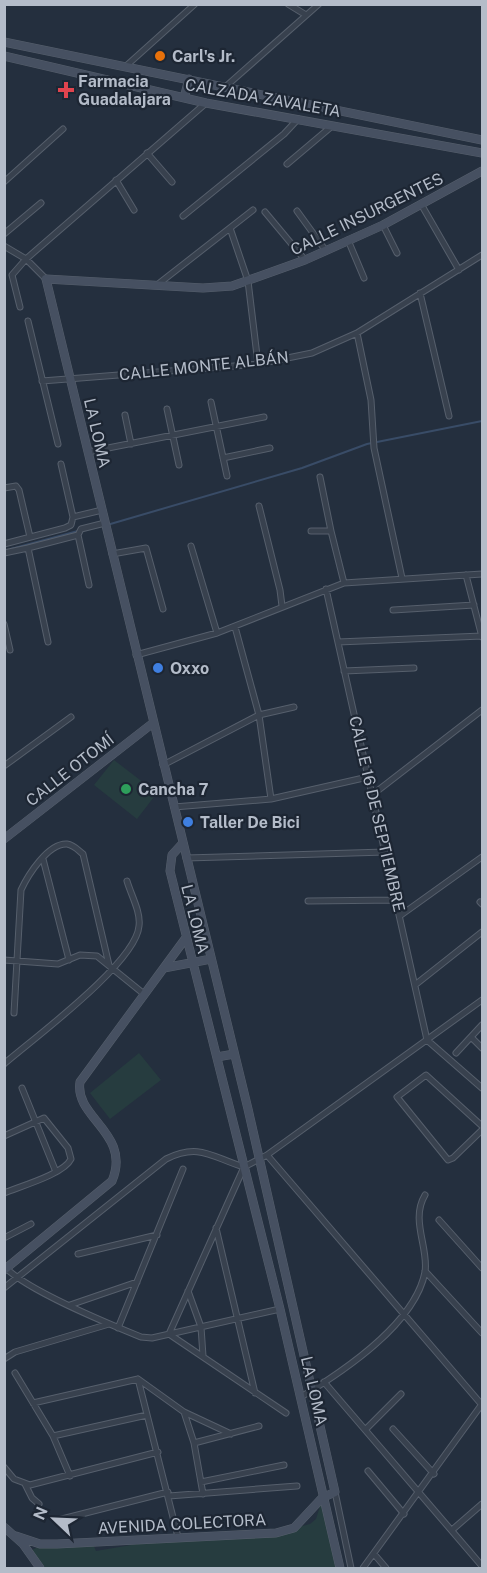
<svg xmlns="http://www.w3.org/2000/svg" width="487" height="1573" viewBox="0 0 487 1573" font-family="'Public Sans',sans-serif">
<rect width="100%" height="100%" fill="#242f3e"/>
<!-- green -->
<path fill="#263c3f" d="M114 760 157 793 137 819 94 785Z
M139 1053 161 1080 110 1119 90 1093Z
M323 1497 340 1568H45L32 1550 42 1545 93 1544 96 1551 178 1537 276 1533 310 1524 316 1519Z"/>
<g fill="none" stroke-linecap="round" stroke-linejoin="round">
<!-- stream -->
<path stroke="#394c67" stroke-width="2" d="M107 525 302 468 367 444 482 421
M11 549 78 531"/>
<defs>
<path id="street" d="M288 4 306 15
M126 66 195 4
M224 88 319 4
M147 153 172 182
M287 164 332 126
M116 180 134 210
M4 182 63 129
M421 204 459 270
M297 211 326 251
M265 212 305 260
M183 216 284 134 298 119
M383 225 397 253
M230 228 248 281 258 364
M4 234 41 203
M348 240 364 278
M4 246 26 259 46 279
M157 285 253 210
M420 293 449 416
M20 307 12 275 26 259 206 103
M28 321 58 444
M357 333 371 400 374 448 402 578
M42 381 258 364 312 353 357 333 482 255
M211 402 227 476
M167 409 179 465
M125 415 131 444
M88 452 264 417
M223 458 270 448
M61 464 73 517 102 510
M320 477 331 531
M4 488 16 486 19 490 30 537
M259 506 280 590 282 606
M311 531H331L344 583
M4 544 65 528 71 525 73 517
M191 546 217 633
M4 553 28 548
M112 554 146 548 163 609
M466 575 482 637
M89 585 78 535 81 529 105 523
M326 589 427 1040
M393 610 474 605
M4 624 10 650
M235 627 259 715 271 799
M48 642 28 548 78 535
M338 642 482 636
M136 655 217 633 344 583 482 574
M344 671 414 668
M163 765 259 715 294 707
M4 766 71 717
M372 795 482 710
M174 807 271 799 368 777
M186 858 385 852
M43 859 69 960
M308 901 397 900
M480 902 482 904
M401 915 482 857
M4 960 58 964 80 955 97 956 144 994
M415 985 482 932
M14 1013 21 890C28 875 48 843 67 844 74 845 78 850 83 854L109 965
M471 1037 482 1048
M427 1040 482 1088
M456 1053 482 1025
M4 1064C34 1038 136 963 139 926 141 912 131 895 127 881
M22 1088 56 1172
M482 1126 426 1075 397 1097 448 1160 453 1158 482 1130
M4 1136 44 1118 68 1148 71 1159C64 1174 21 1186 4 1193
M267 1155 482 1000
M244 1167 267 1155 482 1405
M244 1167 169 1334 286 1413
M439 1220 482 1268
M216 1228 255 1393
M4 1238 31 1224
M78 1254 157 1235
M4 1266C25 1290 109 1324 141 1337L152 1338 280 1309
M425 1271 482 1333
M4 1288 166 1159C200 1142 213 1158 244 1167
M188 1291 201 1327 203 1356
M70 1305 137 1282
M118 1328 183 1169
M4 1359 15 1352 109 1324
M15 1373 53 1436 70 1476
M138 1379 178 1537
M138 1379 184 1412 231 1434
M324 1382 482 1566
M301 1397C344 1371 415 1324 425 1272 429 1248 410 1220 425 1195
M33 1403 138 1379
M184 1412 194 1443 203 1494
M366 1429 401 1394
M393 1429 434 1474
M53 1436 147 1415
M194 1443 259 1426
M4 1467 14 1479 30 1485 158 1452
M368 1471 404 1514
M201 1482 284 1465
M25 1484 32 1498 39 1504
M335 1492 351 1568
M169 1496 297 1486
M58 1520 168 1492
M452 1530 482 1504
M374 1554 386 1568
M363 1568 482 1404"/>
<path id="secondary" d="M4 42 482 140
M4 56 206 103 482 153
M184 98 189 79
M4 839 153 723
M182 844 172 855 170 871 280 1309 340 1568
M164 968 211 959
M217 1057 234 1054
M4 1270 112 1181C132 1133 74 1118 80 1082L185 939
M4 1527 23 1544 40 1568
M16 1536 40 1544H57L276 1533 294 1528 322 1498 335 1492 248 1109 46 279 203 288 232 286 305 260 383 225 482 171"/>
</defs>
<!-- street casing -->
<use href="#street" stroke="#565f6c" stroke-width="7"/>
<!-- secondary casing -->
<use href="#secondary" stroke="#565f6c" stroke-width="9"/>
<!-- street -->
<use href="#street" stroke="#38414e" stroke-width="5"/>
<!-- secondary -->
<use href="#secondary" stroke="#465061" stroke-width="8"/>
</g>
<!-- markers -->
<circle fill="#e8710a" stroke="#1d2633" stroke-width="2" cx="160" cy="56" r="6"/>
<path fill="#e0444e" stroke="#1d2633" stroke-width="2" d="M63 81h6v6h6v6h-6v6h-6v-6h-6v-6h6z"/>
<g fill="#3f7fe0" stroke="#1d2633" stroke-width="2">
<circle cx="158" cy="668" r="6"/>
<circle cx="188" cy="822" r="6"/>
</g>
<circle fill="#2e9e5b" stroke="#1d2633" stroke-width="2" cx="126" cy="789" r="6"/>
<g text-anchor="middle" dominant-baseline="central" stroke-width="4.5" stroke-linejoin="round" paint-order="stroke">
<!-- poi labels -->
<g font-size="16" font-weight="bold" fill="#b4bcc9" stroke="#1d2633" text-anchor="start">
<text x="172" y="56">Carl's Jr.</text>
<text x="78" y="81">Farmacia<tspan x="78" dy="18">Guadalajara</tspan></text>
<text x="170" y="668">Oxxo</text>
<text x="138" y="789">Cancha 7</text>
<text x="200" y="822">Taller De Bici</text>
</g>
<!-- street labels -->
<g font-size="16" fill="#b4bcc9" stroke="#1d2633">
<text transform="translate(263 98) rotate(10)">CALZADA ZAVALETA</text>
<text transform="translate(367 214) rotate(-26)">CALLE INSURGENTES</text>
<text transform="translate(204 366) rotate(-6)">CALLE MONTE ALBÁN</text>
<text transform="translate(97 433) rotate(77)">LA LOMA</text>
<text transform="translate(70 770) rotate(-38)">CALLE OTOMÍ</text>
<text transform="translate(377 814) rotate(77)">CALLE 16 DE SEPTIEMBRE</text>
<text transform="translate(195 919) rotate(76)">LA LOMA</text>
<text transform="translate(314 1391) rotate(77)">LA LOMA</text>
<text transform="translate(182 1524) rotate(-3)">AVENIDA COLECTORA</text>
</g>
</g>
<!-- border -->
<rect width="487" height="1573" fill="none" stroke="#b4bcc9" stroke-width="12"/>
<!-- north arrow -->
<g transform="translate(54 1519) rotate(293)" stroke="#1d2633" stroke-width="4.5" paint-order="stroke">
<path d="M0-4.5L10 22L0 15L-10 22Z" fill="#b4bcc9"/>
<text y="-9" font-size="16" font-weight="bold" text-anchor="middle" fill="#b4bcc9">N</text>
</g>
</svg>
